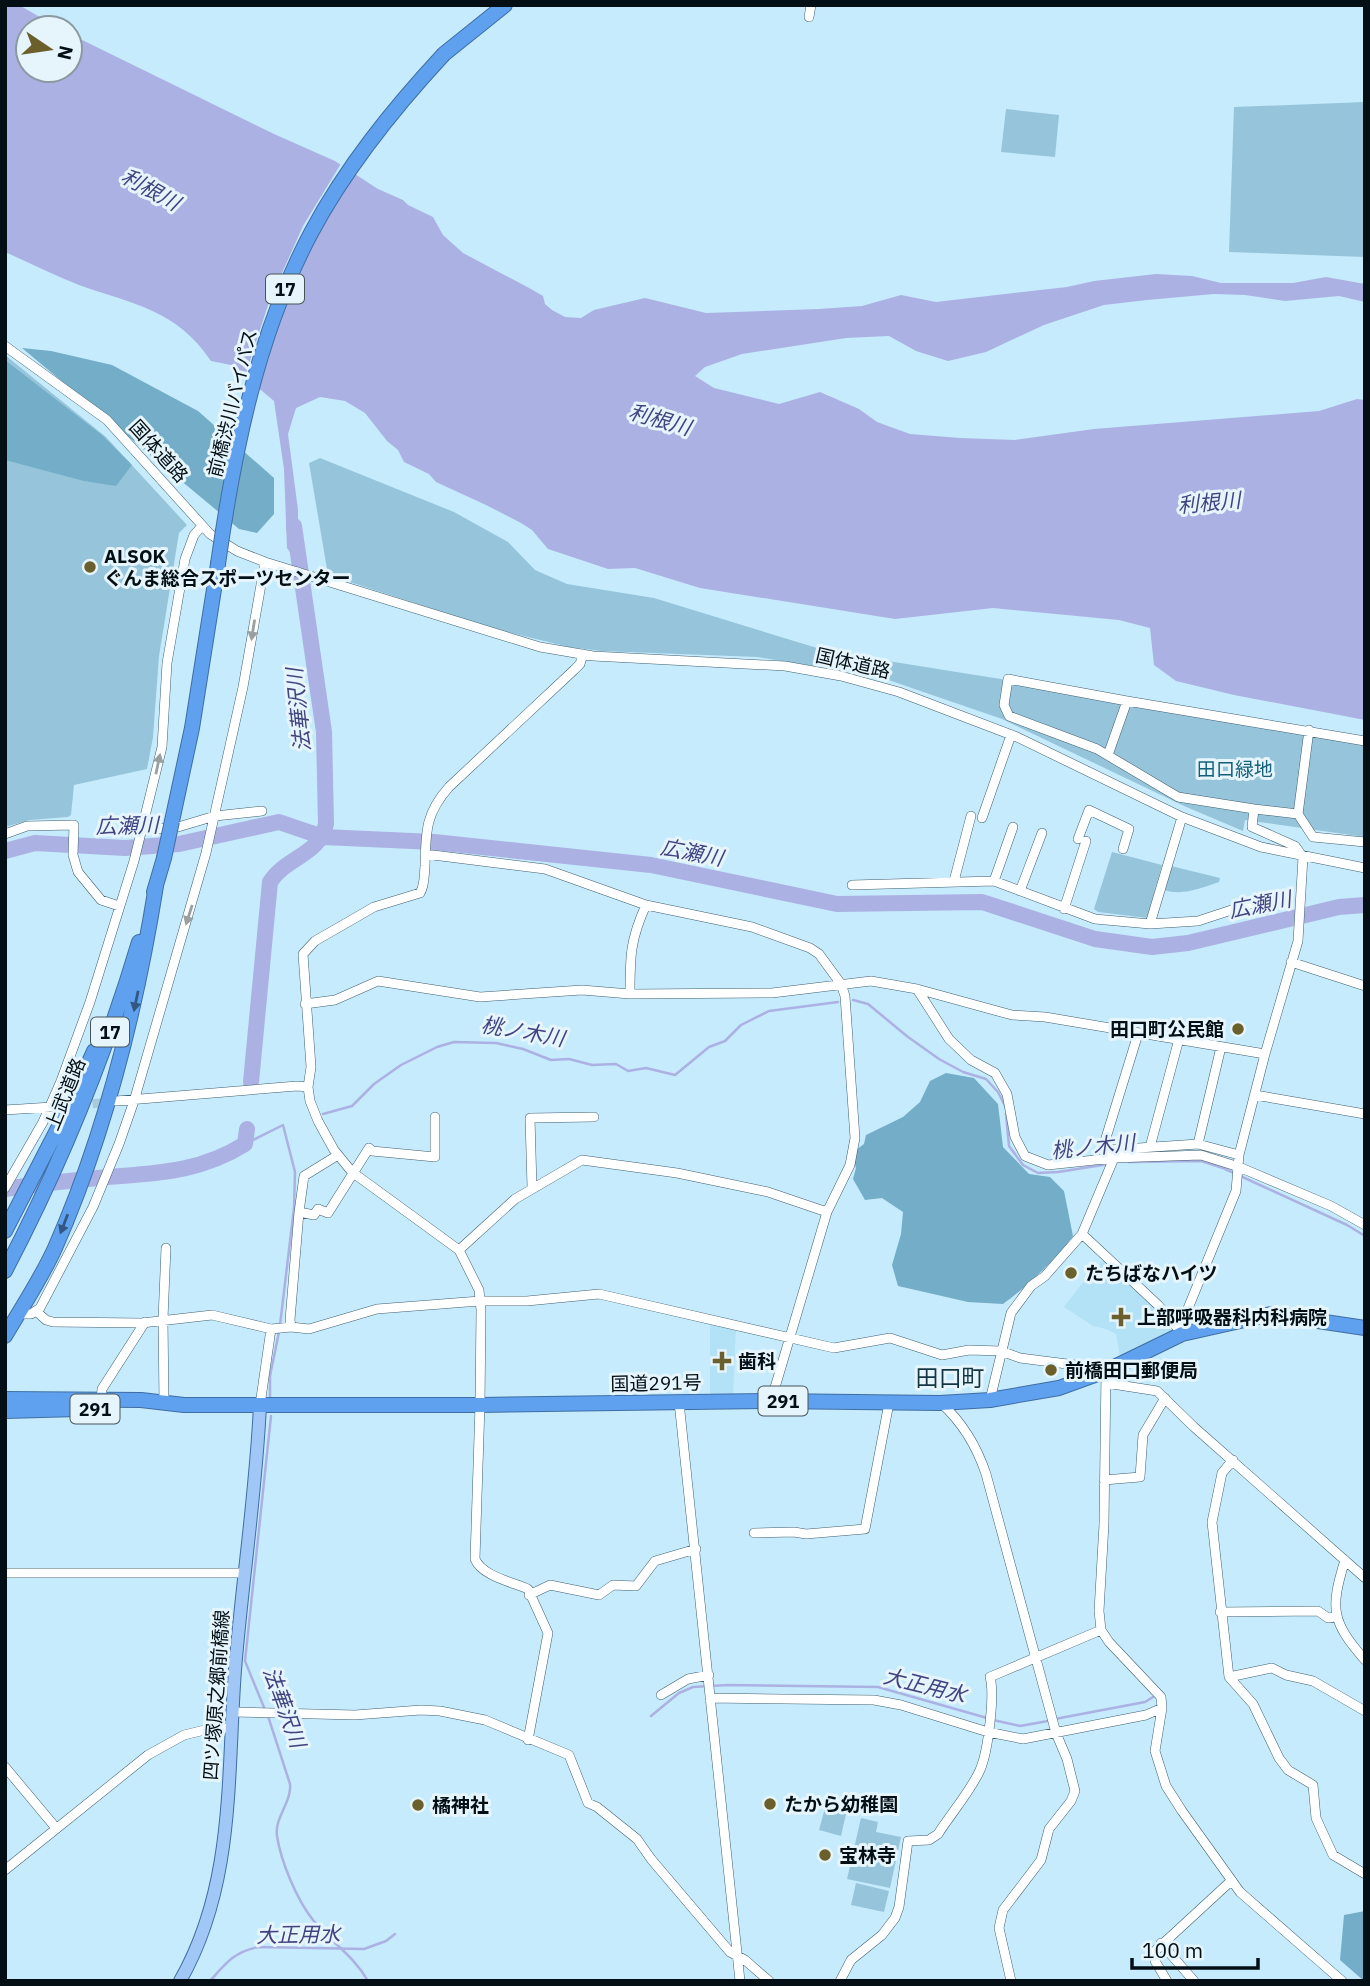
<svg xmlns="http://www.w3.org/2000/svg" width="1370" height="1986" viewBox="0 0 1370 1986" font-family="'IBM Plex Sans','Noto Sans JP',sans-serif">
<rect width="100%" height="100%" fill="#c6ebfd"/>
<!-- built -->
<path fill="#b3e1f6" d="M1106 1258 1175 1329 1120 1357 1116 1334 1106 1329 1093 1326 1064 1307 1094 1268Z
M710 1322 736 1328 733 1395H710Z"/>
<!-- green -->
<path fill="#96c5db" d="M1365 102V257L1229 252 1234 107Z
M1006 109 1059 115 1055 157 1001 152Z
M5 355 106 437 187 525 179 533 159 656 153 737 147 769 74 785 71 815 68 817 30 820 5 827Z
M320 458 454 512 508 542 535 570 567 584 654 598 817 648 814 666 757 657 601 651 569 647 495 629 328 575 309 463Z
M845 657 869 658 1365 737V837L1245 820 1243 831 1184 806 1002 719 836 662Z
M1112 852 1162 865 1147 918 1098 912 1094 909Z
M1171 866 1220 878 1219 882C1201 888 1183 896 1164 890Z
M825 1808 846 1814 841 1836 819 1830Z
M861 1818 878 1822 876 1832 901 1837 890 1888 847 1879Z
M856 1883 889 1891 884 1912 851 1905Z"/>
<!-- forest -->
<path fill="#73adc7" d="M22 348 51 351 112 365 198 411 274 478V514L257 533 239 529Z
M5 360 102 435 132 465 116 486 84 481 5 460Z
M946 1073 974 1078 998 1104 1003 1147 1029 1174 1050 1177 1064 1191 1073 1236C1053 1262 1030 1284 1003 1304L968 1302 898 1286 892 1265 901 1234 903 1212 882 1198 865 1200 853 1179 856 1168 852 1153 864 1144 866 1135 903 1117 920 1102 930 1081Z
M1365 1911V1981H1364L1340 1960 1344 1915Z"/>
<!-- water -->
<path fill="#acb1e3" d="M5 5H19L59 28H28V70H70V34L274 134 335 161 378 189 403 200 408 205 433 217 443 235 463 253 531 289 543 296 545 304 552 310 565 317 581 318 594 310 645 298 706 313 819 309 862 306 901 295 936 302 1067 287 1094 281 1156 274 1192 276 1221 283H1293L1326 277 1365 284V302L1339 296 1285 301 1245 295 1214 294 1147 300 1104 305 1044 325 986 352 948 361 916 351 889 336 846 338 742 354 705 367 695 376 714 388 779 404 820 392 859 409 877 422 910 434 960 438 1015 440 1094 429 1319 411 1357 399 1365 400V720L1234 695 1176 681 1154 665 1150 628 1119 620 993 608 895 619 700 588 635 568 608 569 548 549 532 530 521 523 486 505 436 482 429 474 404 462 398 450 387 441 365 413 345 401 320 397 296 408 288 434 298 510V546L292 555 287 548 284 469 274 401 231 365 211 361C177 310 133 304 79 285 54 275 30 263 5 252Z"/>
<!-- pier -->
<path fill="#c6ebfd" d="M342 162 356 170 335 203 307 256 284 309 257 391 244 379 269 302 303 226Z"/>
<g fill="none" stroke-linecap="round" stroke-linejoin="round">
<!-- stream -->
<path stroke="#acb1e3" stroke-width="2.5" d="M853 1000 868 1004 908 1037 939 1059 963 1072 986 1079 998 1092 1006 1108
M323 1114 352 1106 374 1084 401 1065 437 1047 454 1042 496 1043 523 1049 551 1060 569 1059 592 1065 616 1064 628 1071 646 1068 675 1075 709 1047 725 1041 741 1025 769 1011 838 1002
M1006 1114 1009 1146 1023 1165 1038 1173 1058 1172 1109 1164
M245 1144 283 1125 295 1172 294 1208 280 1325
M1129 1162 1201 1161 1223 1168 1347 1225 1365 1236
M270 1397V1376L279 1332
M265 1710 245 1661 271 1416
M268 1716 290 1784C292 1802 274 1818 277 1836 281 1862 297 1900 313 1920 331 1942 354 1956 368 1981
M651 1716 679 1693 693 1687 728 1685 878 1687 987 1718
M1055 1719 1145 1702 1153 1697
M993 1720 1020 1726 1048 1721
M210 1981C226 1963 234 1952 258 1947L364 1949 386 1941 395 1934"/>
<!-- river -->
<path stroke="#acb1e3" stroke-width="16" d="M5 851 35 843 125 848 179 844 279 822 323 837 434 842 651 865 837 904 982 902 1095 939 1152 947 1188 943 1339 907 1365 905
M251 1082 270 882C287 856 319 856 326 824L324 732 294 526
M5 1189C36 1184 67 1181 98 1178 152 1173 197 1174 245 1144L247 1129"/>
<!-- minor-tunnel -->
<path stroke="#a9cada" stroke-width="9" stroke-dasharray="9 4.5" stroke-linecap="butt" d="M79 1105 111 1102"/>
<defs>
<path id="minor" d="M809 17 811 5
M5 346 107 420 210 534 237 551 265 562 540 647 593 656 785 666 841 676 899 692 1017 737 1182 817 1261 847 1365 868
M1108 755 1127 701
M1254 809 1178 797 1097 749 1009 716 1004 705 1008 679 1127 701 1365 741
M1298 814 1309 730
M982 818 1011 735
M141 830 178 827 215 816 262 811
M5 834 27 826 74 825 73 855 78 872 101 900 119 906
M1078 839 1089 810 1129 829 1123 849
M425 854 545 869 646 905 752 927 810 948 819 954 841 984 845 996 855 1138 850 1165 827 1212
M954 881 971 816
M994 881 1013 827
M852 885 994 881 1095 919 1150 924 1198 921 1268 898
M1020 891 1042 833
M1064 909 1086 841
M1150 924 1182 817
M1291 962 1365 986
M917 989 949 1039 971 1060 995 1073 1007 1094 1015 1137 1025 1156 1048 1165 1114 1158 1201 1155 1239 1167 1331 1206 1365 1225
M630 994C630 957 630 940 646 905
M305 1004 335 1000 378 981 480 997 582 990 630 994 772 993 871 981 917 989 1012 1015 1045 1017 1265 1054
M1138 1034 1105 1141 1109 1150 1198 1144 1239 1155
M1255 1095 1365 1114
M116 1101 297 1086 308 1087
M5 1110 67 1106
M1198 1144 1221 1047
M1150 1147 1179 1039
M532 1187 530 1118 594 1117
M5 1188 43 1122 61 1081 90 1002 134 861 162 747 167 663 185 559 194 535 202 526
M299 1212 304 1176 338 1155
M1082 1234 1158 1305 1181 1332
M459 1250 515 1199 582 1160 677 1173 768 1192 827 1212 771 1401
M37 1312 46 1320 53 1322 142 1323 212 1315 271 1329 291 1327 309 1329 377 1309 480 1301H527L599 1294 834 1348 890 1338 942 1355 969 1350 1001 1351 1020 1358 1075 1365 1086 1371 1091 1377
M18 1314H31L40 1308 93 1207 119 1144 134 1101 206 853 243 687 265 562
M291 1327 290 1320 299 1212 314 1215 318 1209 328 1213 369 1148 372 1151 435 1157V1117
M1182 1334V1323L1236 1191 1239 1155 1265 1054 1298 941 1303 857 1295 846 1252 827 1254 809 1298 814 1313 837 1365 842
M1106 1371 1104 1524 1099 1611 1101 1630 1109 1642 1161 1697 1162 1708 1155 1751 1166 1786 1182 1811 1240 1892 1342 1981
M1106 1383 1157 1391 1194 1427 1365 1578
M101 1400 102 1389 145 1322
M990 1400 1011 1313 1031 1286 1045 1276 1082 1234 1114 1158
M679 1402 740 1981
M164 1403 163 1319 166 1248
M941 1403C963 1423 977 1447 986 1474L1056 1733 1067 1759 1075 1791 1071 1801 1049 1829 1041 1860 1003 1910 999 1928 1011 1981
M260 1405 271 1329
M1233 1460 1222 1473 1212 1522 1229 1677 1253 1704 1279 1758 1288 1770 1313 1785 1316 1818 1333 1855 1365 1874
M1104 1480 1140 1477 1143 1435 1165 1398
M754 1533 794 1532 806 1534 865 1529 889 1403
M1345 1560C1330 1609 1331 1621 1365 1660
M5 1573H245
M529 1595 550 1585 599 1595 613 1585 636 1586 655 1561 696 1549
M1220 1612 1318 1611 1328 1618 1335 1617
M1229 1677 1272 1668 1286 1675 1313 1681 1365 1711
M661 1695 688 1679 709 1675
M710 1698 874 1700 901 1705 988 1732 1023 1739 1146 1715 1162 1708
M233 1712 355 1715 421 1710 440 1711 485 1720 569 1755 588 1803 597 1807 637 1839 651 1859 730 1952 745 1960 769 1981
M528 1740 548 1633 528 1589C512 1582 482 1576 475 1559L480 1405 481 1310 479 1290 459 1250 352 1172 334 1150 318 1121 310 1101 308 1087 311 1067 303 954 315 941 374 907 420 893C425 885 424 875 425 866 426 832 425 814 449 787L574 670 580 664 583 654
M5 1767 56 1828
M5 1870 148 1755 184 1735 209 1729 232 1728
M1161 1943 1194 1981
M840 1981 851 1960 882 1935 895 1918 899 1907 908 1841 929 1840 938 1834C950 1815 972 1789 980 1770 988 1752 995 1695 990 1677L1101 1630
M1167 1981 1155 1961V1951L1231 1881"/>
<path id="major" d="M180 1981C235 1885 227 1776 235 1670 242 1582 256 1494 260 1405"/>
<path id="highway" d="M444 54 505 5
M172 821 192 728 218 564
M154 892 164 858
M5 1231 67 1111 94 1051
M5 1271C60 1166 105 1056 139 942
M5 1336C22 1307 41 1279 55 1248 106 1132 136 1011 156 886
M5 1399 141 1400 184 1405H480L771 1401 940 1403 990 1400 1059 1388 1106 1371 1182 1334 1271 1314 1365 1328
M5 1411 78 1409"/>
</defs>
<!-- minor casing -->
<use href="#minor" stroke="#3f606f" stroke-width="10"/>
<!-- major casing -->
<use href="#major" stroke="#3f6ea3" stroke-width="14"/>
<!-- highway casing -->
<use href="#highway" stroke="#3f6ea3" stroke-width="16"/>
<!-- minor -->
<use href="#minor" stroke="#fff" stroke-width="9"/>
<!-- major -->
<use href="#major" stroke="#a0c7f5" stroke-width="12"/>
<!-- highway -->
<use href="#highway" stroke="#60a1ef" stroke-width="14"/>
<defs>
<path id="highway-bridge" d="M218 564C234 451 257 335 311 233 346 167 393 109 444 54
M164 858 172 821"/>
</defs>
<!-- highway-bridge casing -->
<use href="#highway-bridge" stroke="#3f6ea3" stroke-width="16" stroke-linecap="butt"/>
<!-- highway-bridge -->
<use href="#highway-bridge" stroke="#60a1ef" stroke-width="14"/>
</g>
<!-- one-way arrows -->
<defs><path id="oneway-solid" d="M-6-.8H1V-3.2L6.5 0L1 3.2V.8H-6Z" transform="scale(1.75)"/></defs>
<g fill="#9a9fa1">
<use href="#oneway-solid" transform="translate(253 630) rotate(99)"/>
<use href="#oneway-solid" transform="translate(158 764) rotate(-78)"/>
<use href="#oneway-solid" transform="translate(189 915) rotate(108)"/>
</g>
<g fill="#325882">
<use href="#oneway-solid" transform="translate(136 1001) rotate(102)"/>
<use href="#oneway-solid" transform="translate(64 1224) rotate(111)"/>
</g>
<!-- markers -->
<g fill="#6b5f2c" stroke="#e6f5fc" stroke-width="2.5">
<circle cx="90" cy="567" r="7"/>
<circle cx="1238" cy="1029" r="7"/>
<circle cx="1071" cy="1273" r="7"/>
<path d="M1117.5 1306.5h7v7h7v7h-7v7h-7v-7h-7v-7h7z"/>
<path d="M718.5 1350.5h7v7h7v7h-7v7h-7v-7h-7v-7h7z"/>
<circle cx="1051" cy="1370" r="7"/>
<circle cx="770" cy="1804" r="7"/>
<circle cx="418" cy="1805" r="7"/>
<circle cx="825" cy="1855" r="7"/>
</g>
<g text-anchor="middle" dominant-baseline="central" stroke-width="6" stroke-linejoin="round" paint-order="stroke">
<!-- shield labels -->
<g fill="#e6f5fc" stroke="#47545a" stroke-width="2">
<rect x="266" y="274.5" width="38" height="29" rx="5"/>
<rect x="91" y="1017.5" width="38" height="29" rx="5"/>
<rect x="758.5" y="1386.5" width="49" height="29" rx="5"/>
<rect x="70.5" y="1394.5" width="49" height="29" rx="5"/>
</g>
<g font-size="18" font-weight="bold" fill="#030f15">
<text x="285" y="289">17</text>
<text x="110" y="1032">17</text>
<text x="783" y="1401">291</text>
<text x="95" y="1409">291</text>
</g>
<!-- street labels -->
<g font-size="19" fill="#030f15" stroke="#e6f5fc">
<text transform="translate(232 403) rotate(-76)">前橋渋川バイパス</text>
<text transform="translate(159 451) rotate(48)">国体道路</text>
<text transform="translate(853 663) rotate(13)">国体道路</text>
<text transform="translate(65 1094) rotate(-68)">上武道路</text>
<text transform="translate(656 1383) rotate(-1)">国道291号</text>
<text transform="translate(216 1695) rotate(-86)">四ツ塚原之郷前橋線</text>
</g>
<!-- poi labels -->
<g font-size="19" font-weight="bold" fill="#030f15" stroke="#e6f5fc" text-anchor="start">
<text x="104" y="556">ALSOK<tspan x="104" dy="22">ぐんま総合スポーツセンター</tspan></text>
<text x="1224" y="1029" text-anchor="end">田口町公民館</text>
<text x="1085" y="1273">たちばなハイツ</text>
<text x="1137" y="1317">上部呼吸器科内科病院</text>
<text x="738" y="1361">歯科</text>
<text x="1065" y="1370">前橋田口郵便局</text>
<text x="784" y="1804">たから幼稚園</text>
<text x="432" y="1805">橘神社</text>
<text x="839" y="1855">宝林寺</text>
</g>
<!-- park labels -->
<g font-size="19" fill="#145f7a" stroke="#e6f5fc">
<text x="1235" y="769">田口緑地</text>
</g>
<!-- water labels -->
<g font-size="21" font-style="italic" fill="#424381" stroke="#e6f5fc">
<text transform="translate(151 189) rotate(29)">利根川</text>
<text transform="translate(660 419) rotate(16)">利根川</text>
<text transform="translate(1209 502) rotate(-5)">利根川</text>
<text transform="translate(298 710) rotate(-96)">法華沢川</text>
<text transform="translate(127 825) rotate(-1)">広瀬川</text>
<text transform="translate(692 852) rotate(11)">広瀬川</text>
<text transform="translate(1260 904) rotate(-11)">広瀬川</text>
<text transform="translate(523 1031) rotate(10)">桃ノ木川</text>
<text transform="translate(1093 1146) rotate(-6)">桃ノ木川</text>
<text transform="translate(925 1685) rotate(14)">大正用水</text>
<text transform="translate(285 1707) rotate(70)">法華沢川</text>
<text transform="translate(298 1934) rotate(-1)">大正用水</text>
</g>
<!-- quarter labels -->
<g font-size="23" fill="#143543" stroke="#e6f5fc">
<text x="950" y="1377">田口町</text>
</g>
</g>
<!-- border -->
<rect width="1370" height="1986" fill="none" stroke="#030f15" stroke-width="14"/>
<!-- north arrow -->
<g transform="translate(49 49) rotate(103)"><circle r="33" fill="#e6f5fc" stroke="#8b99a0" stroke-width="2"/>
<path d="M0-5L12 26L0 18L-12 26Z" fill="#6b5f2c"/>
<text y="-10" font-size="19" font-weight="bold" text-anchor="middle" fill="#030f15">N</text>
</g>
<!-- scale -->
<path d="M1132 1958v10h126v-10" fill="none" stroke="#030f15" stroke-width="3.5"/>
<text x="1142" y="1958" font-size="21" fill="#030f15" stroke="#e6f5fc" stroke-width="5" paint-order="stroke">100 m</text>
</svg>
